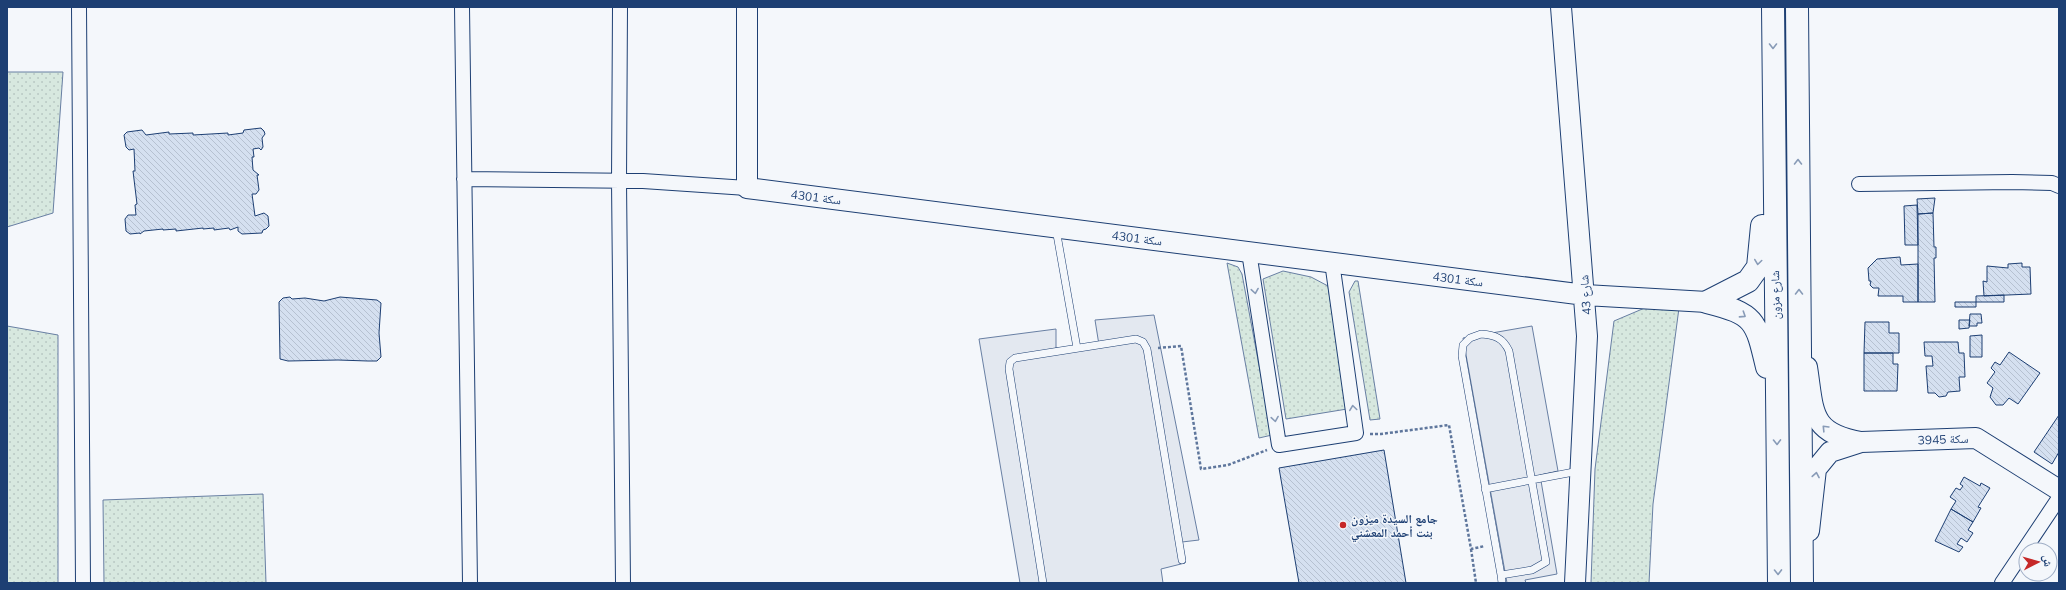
<svg xmlns="http://www.w3.org/2000/svg" width="2066" height="590" viewBox="0 0 2066 590" font-family="Mulish,'Noto Naskh Arabic',sans-serif">
<defs>
<pattern id="grass-dots" width="8" height="8" patternUnits="userSpaceOnUse"><rect width="8" height="8" fill="#d7e8df"/><path d="M2 2h.1M6 6h.1" fill="none" stroke="#b8c8c3" stroke-width="1.8" stroke-linecap="round"/></pattern>
<pattern id="building-back-hatch" width="6" height="6" patternUnits="userSpaceOnUse"><rect width="6" height="6" fill="#d5e0f0"/><path d="M-1 5l2 2M0 0l6 6M5-1l2 2" fill="none" stroke="#b6c1d1"/></pattern>
</defs>
<rect width="100%" height="100%" fill="#f4f7fb"/>
<!-- grass -->
<path fill="url(#grass-dots)" stroke="#687fa3" d="M7 72H63L53 213 7 227Z
M1227 263 1238 267 1242 274 1272 435 1259 438Z
M1283 271 1311 277 1328 286 1347 409 1286 419 1263 279Z
M1355 281H1358L1380 419 1370 420 1349 292Z
M1647 307 1679 308 1653 504 1649 583H1591L1595 469 1614 321Z
M7 326 58 335V583H7Z
M263 494 266 583H104L103 500Z"/>
<!-- parking -->
<path fill="#e3e8f0" stroke="#687fa3" d="M1154 315 1199 540 1182 542 1185 563 1161 569 1163 583H1020L979 339 1056 329V348L1099 345 1095 320Z
M1532 326 1558 471 1540 475 1557 574 1525 580 1526 583H1507L1463 338Z"/>
<!-- building -->
<path fill="url(#building-back-hatch)" stroke="#1d3f73" d="M261 128 264 131 265 134 262 138 263 147 261 150 259 148 253 149 254 157H252L253 170 259 175H257L259 190 256 194H252L255 216 264 213 268 216 269 226 266 229 263 230 262 233 242 234 238 231V227L230 230 229 228 214 230V228L203 229V228L176 231V229L163 230V229L144 231 140 234V233L130 234 126 231 125 219 128 215H136L135 205 137 204 133 171H135L134 149 129 150 126 147 124 135 127 132 142 130 146 135 169 132V134L193 133V135L228 133V135L243 133 244 130Z
M1935 198 1933 213 1918 214 1917 199Z
M1917 205 1918 245H1905L1904 206Z
M1933 213 1934 247H1936V258H1934L1935 302H1918V214Z
M1900 257 1901 265 1918 264V302H1903V296H1878L1879 288H1873L1870 285 1871 281H1869L1868 268 1877 259Z
M2022 263V267H2030L2031 294 1984 296 1983 281 1987 282V266L2008 268V264Z
M2004 295V302H1976V296Z
M290 297 292 299 305 298 324 301 340 297 377 300 381 303 379 333 381 357 377 361H368L338 360 288 361 280 359 279 302 283 298Z
M1955 302H1976V307H1955Z
M1970 314H1981L1982 323H1977V326H1969Z
M1959 320H1970L1969 328 1959 329Z
M1865 322H1889V333H1899V353H1864Z
M1982 335V357H1970V336Z
M1924 342H1958L1959 353H1964L1965 377H1959L1960 391 1948 392 1946 396 1939 397 1935 393H1928L1926 366H1933L1932 356H1925Z
M2009 352 2040 373 2018 404 2009 398 2003 405H1996L1990 397 1993 388 1987 383 1995 372 1991 368 1995 362 2000 365Z
M1864 353H1893V364H1898L1897 391H1864Z
M2059 415V452L2052 464 2034 452Z
M1384 450 1406 583H1299L1279 468Z
M1964 477 1980 486 1981 483 1990 488 1978 507 1981 508 1973 522 1951 509 1956 501 1950 497 1956 488 1960 490 1963 486 1960 484Z
M1951 509 1973 522 1968 530 1973 533 1967 542 1961 538 1957 544 1963 547 1959 552 1935 541Z"/>
<g fill="none" stroke-linecap="round" stroke-linejoin="round">
<defs>
<path id="lane" d="M1056 229 1077 348
M1481 334C1495 335 1503 338 1509 351L1546 562 1532 570 1501 575 1462 356 1463 345 1470 338Z
M1485 489 1579 471
M1501 575 1502 583
M1043 583 1009 369 1010 362 1015 358 1136 339 1143 342 1147 349 1182 560"/>
<path id="street" d="M79 7 83 583
M462 7 470 583
M620 7 619 181 623 583
M464 179 643 181 747 188
M1859 184 2012 182 2052 183 2059 186
M1249 252 1279 445 1356 433 1332 262
M2002 583 2059 498"/>
<path id="secondary" d="M747 7V188L1585 295 1707 302
M1561 7 1587 336 1575 583
M1807 367C1814 411 1809 433 1861 442L1976 438 2059 490
M1809 531 1816 469 1830 452 1861 442"/>
<path id="primary" d="M1773 7 1779 583
M1797 7 1802 583
M1707 302 1748 281 1758 267 1762 226
M1707 302C1755 314 1756 320 1767 367"/>
</defs>
<!-- lane casing -->
<use href="#lane" stroke="#1d3f73" stroke-width="8"/>
<!-- street casing -->
<use href="#street" stroke="#1d3f73" stroke-width="16"/>
<!-- secondary casing -->
<use href="#secondary" stroke="#1d3f73" stroke-width="22"/>
<!-- primary casing -->
<use href="#primary" stroke="#1d3f73" stroke-width="24"/>
<!-- path -->
<path stroke="#5e769c" stroke-width="2.5" stroke-dasharray="3 2" stroke-linecap="butt" d="M1158 348 1181 346 1201 469 1228 465 1267 450
M1370 434H1381L1449 425 1471 549 1485 546
M1471 549 1476 583"/>
<!-- lane -->
<use href="#lane" stroke="#f4f7fb" stroke-width="7"/>
<!-- street -->
<use href="#street" stroke="#f4f7fb" stroke-width="14"/>
<!-- secondary -->
<use href="#secondary" stroke="#f4f7fb" stroke-width="20"/>
<!-- primary -->
<use href="#primary" stroke="#f4f7fb" stroke-width="22"/>
</g>
<!-- one-way arrows -->
<defs><path id="oneway-chevron" d="M-2-3.5L2.5 0L-2 3.5" fill="none" stroke-width="1.6" stroke-linecap="round" stroke-linejoin="round"/></defs>
<g stroke="#889bb7">
<use href="#oneway-chevron" transform="translate(1773 46) rotate(90)"/>
<use href="#oneway-chevron" transform="translate(1798 162) rotate(-90)"/>
<use href="#oneway-chevron" transform="translate(1758 262) rotate(98)"/>
<use href="#oneway-chevron" transform="translate(1255 291) rotate(81)"/>
<use href="#oneway-chevron" transform="translate(1799 292) rotate(-90)"/>
<use href="#oneway-chevron" transform="translate(1743 315) rotate(33)"/>
<use href="#oneway-chevron" transform="translate(1353 408) rotate(-98)"/>
<use href="#oneway-chevron" transform="translate(1275 419) rotate(81)"/>
<use href="#oneway-chevron" transform="translate(1825 428) rotate(-134)"/>
<use href="#oneway-chevron" transform="translate(1777 442) rotate(89)"/>
<use href="#oneway-chevron" transform="translate(1816 475) rotate(-80)"/>
<use href="#oneway-chevron" transform="translate(1778 572) rotate(89)"/>
</g>
<!-- markers -->
<circle fill="#c62828" stroke="#f4f7fb" stroke-width="1.5" cx="1343" cy="525" r="4"/>
<g text-anchor="middle" dominant-baseline="central" stroke-width="3" stroke-linejoin="round" paint-order="stroke">
<!-- street labels -->
<g font-size="12" fill="#1d3f73" stroke="#f4f7fb">
<text transform="translate(816 197) rotate(7)">سكة 4301</text>
<text transform="translate(1137 238) rotate(7)">سكة 4301</text>
<text transform="translate(1458 279) rotate(7)">سكة 4301</text>
<text transform="translate(1585 295) rotate(-94)">شارع 43</text>
<text transform="translate(1775 295) rotate(-91)">شارع مزون</text>
<text transform="translate(1943 439) rotate(-2)">سكة 3945</text>
</g>
<!-- poi labels -->
<g font-size="12" font-weight="bold" fill="#1d3f73" stroke="#f4f7fb" text-anchor="start">
<text x="1351" y="518">جامع السيدة ميزون<tspan x="1351" dy="14">بنت أحمد المعشني</tspan></text>
</g>
</g>
<!-- border -->
<rect width="2066" height="590" fill="none" stroke="#1d3f73" stroke-width="16"/>
<!-- north arrow -->
<g transform="translate(2038 562) rotate(84)"><circle r="19" fill="#f4f7fb" stroke="#9eadc5"/>
<path d="M0-3L7 15L0 10L-7 15Z" fill="#c62828"/>
<text y="-6" font-size="11" font-weight="bold" text-anchor="middle" fill="#1d3f73">ش</text>
</g>
</svg>
